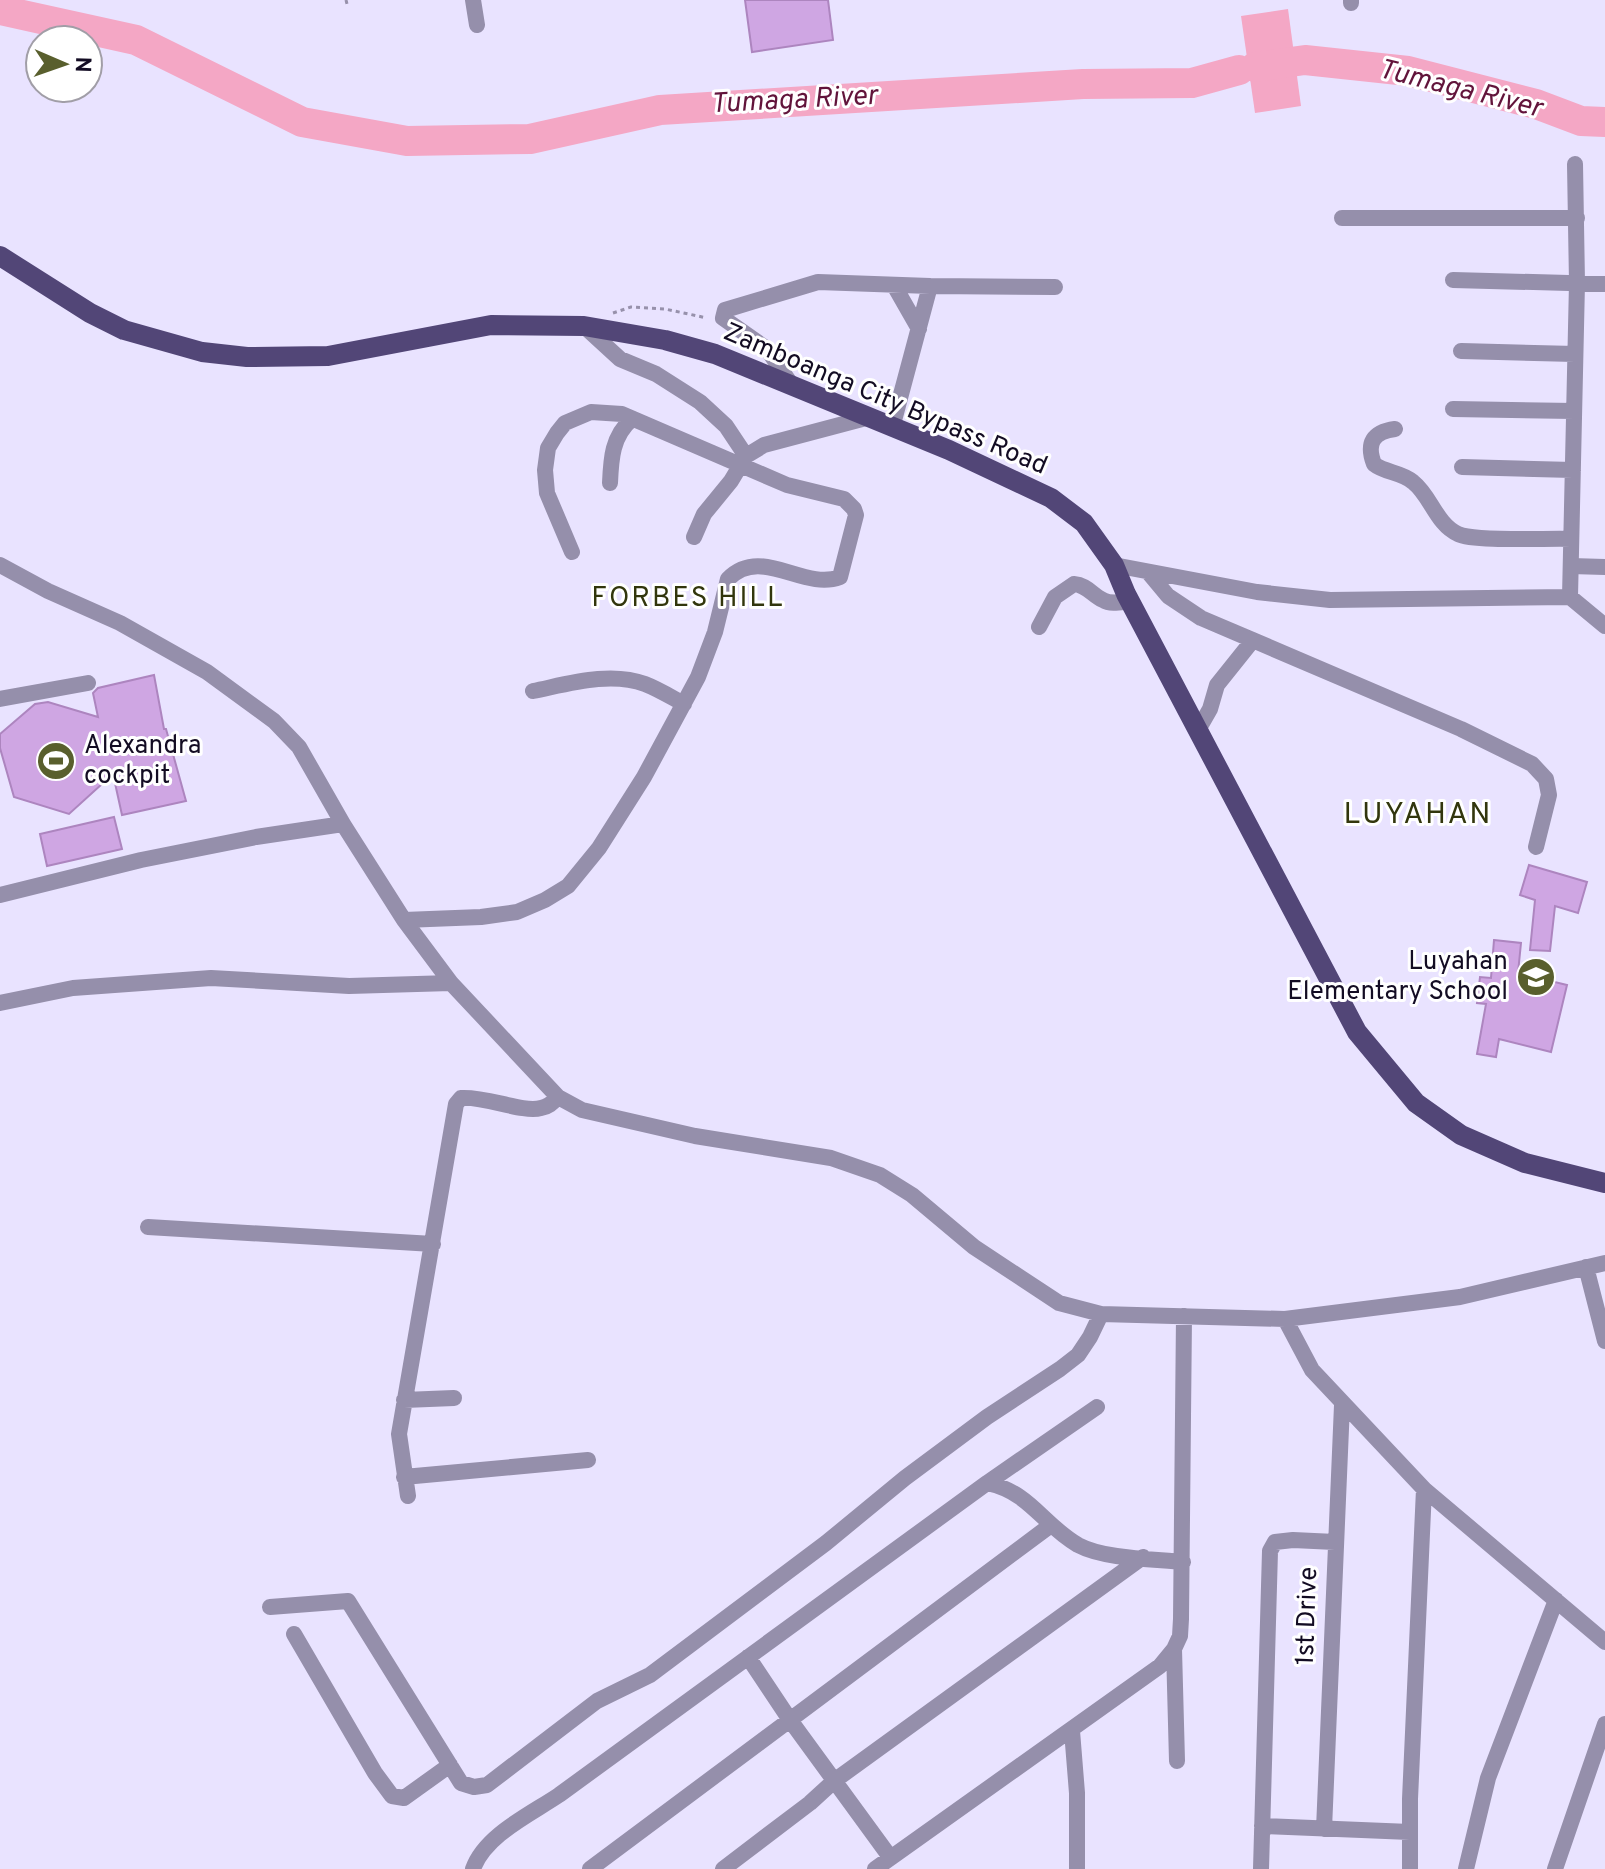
<svg xmlns="http://www.w3.org/2000/svg" width="1605" height="1869" viewBox="0 0 1605 1869" font-family="Overpass,sans-serif">
<rect width="100%" height="100%" fill="#e9e3ff"/>
<!-- water -->
<path fill="#f4a7c5" d="M1288 9 1301 106 1255 113 1241 16Z"/>
<g fill="none" stroke-linecap="round" stroke-linejoin="round">
<!-- canal -->
<path stroke="#f4a7c5" stroke-width="18" d="M1239 70 1248 68"/>
<!-- river -->
<path stroke="#f4a7c5" stroke-width="30" d="M0 10 136 40 302 122 407 141 530 139 660 110 1083 84 1192 83 1239 70
M1255 67 1305 60 1408 71 1536 104 1581 121 1605 122"/>
</g>
<!-- building -->
<path fill="#cfa6e3" stroke="#ad85bf" stroke-width="2" d="M745 0H828L833 40 752 52Z
M154 675 164 729H166L186 801 122 815 113 774 69 814 14 797 0 748V734L35 704 48 702 98 717 93 693 98 688Z
M114 817 122 849 47 866 40 834Z
M1529 865 1587 882 1578 913 1555 906 1550 951 1530 950 1535 900 1520 895Z
M1494 940 1521 943 1518 973 1567 985 1551 1052 1499 1039 1496 1057 1477 1054 1486 1004 1477 1003 1480 977 1491 978Z"/>
<g fill="none" stroke-linecap="round" stroke-linejoin="round">
<!-- path -->
<path stroke="#9791ab" stroke-width="3" stroke-dasharray="4 4" stroke-linecap="butt" d="M346 0 347 4
M613 313 631 307 665 309 707 318"/>
<!-- minor -->
<path stroke="#958fab" stroke-width="16" d="M473 0 477 25
M1351 3V0
M1342 218H1577
M1453 280 1605 284
M895 287 919 329
M584 326 620 359 656 374 700 402 726 426 746 456
M1461 351 1575 354
M793 387 767 349 723 318 725 310 818 282 930 286
M1453 409 1574 411
M892 428 930 286 1055 287
M1395 429C1373 432 1366 443 1374 464 1385 473 1402 472 1413 482 1431 496 1436 524 1458 534 1474 542 1549 538 1571 539
M1462 467 1573 470
M610 483C611 459 612 436 632 419
M694 537 704 514 731 481 746 456 764 445 866 418
M0 565 48 591 120 623 207 672 274 721 299 747 343 824 404 920 451 983 558 1097 582 1110 695 1136 831 1158 880 1175 912 1195 974 1247 1059 1303 1101 1314 1285 1319 1460 1297 1605 1263
M1114 565 1257 592 1330 600 1570 597 1605 626
M1571 566 1605 567
M1148 572 1168 596 1201 618 1461 729 1532 764 1546 779 1549 795 1536 847
M1570 597 1577 283 1575 164
M1039 627 1055 597 1074 584C1087 585 1092 595 1103 600 1111 605 1121 602 1130 601
M533 691C568 684 610 671 645 684 658 689 671 697 684 704
M0 699 88 683
M1198 730 1210 709 1217 685 1253 640
M0 895 141 860 256 837 343 824
M404 920 481 917 517 912 545 900 568 886 599 848 644 777 698 677 715 632 728 579C761 545 803 591 840 577L856 515 854 509 844 499 787 485 622 414 591 412 565 423 557 433 548 448 545 470 547 493 572 552
M0 1003 73 988 211 978 349 986 451 983
M148 1227 433 1244
M1586 1267 1605 1341
M1285 1319 1312 1370 1424 1489 1605 1642
M404 1400 454 1398
M404 1477 588 1460
M987 1483C1030 1492 1042 1524 1078 1545 1104 1559 1153 1559 1183 1562
M408 1496 399 1434 456 1104 461 1098C486 1096 522 1113 541 1108 549 1107 553 1102 558 1097
M270 1607 348 1601 461 1783 474 1787 487 1785 597 1701 650 1675 826 1543 905 1478 987 1417 1060 1369 1078 1355 1090 1337 1101 1314
M294 1634 375 1773 392 1796 404 1798 450 1765
M1174 1649 1177 1761
M748 1657 790 1720 890 1857
M1072 1731 1077 1793V1869
M1262 1826 1410 1832
M1324 1829 1342 1405
M473 1869C485 1835 531 1814 559 1795L987 1483 1097 1407
M590 1869 1051 1525
M723 1869 810 1803 834 1781 1143 1557
M875 1869 1160 1666 1174 1649 1180 1636 1181 1619 1184 1316
M1261 1869 1270 1551 1275 1542 1293 1540 1335 1542
M1410 1869V1799L1424 1489
M1466 1869 1488 1778 1556 1600
M1555 1869 1605 1724"/>
<!-- major -->
<path stroke="#524677" stroke-width="20" d="M0 256 90 313 124 330 202 352 247 357 328 356 491 325 584 326 665 340 715 354 949 450 1051 498 1084 523 1114 565 1126 594 1357 1032 1416 1103 1461 1135 1525 1163 1605 1183"/>
</g>
<!-- icons -->
<defs>
<symbol id="stadium-disc" viewBox="-11 -11 22 22"><circle r="9.5" fill="#595f2d" stroke="#fff"/><path d="M0-5a6.5 5 0 1 0 0 10a6.5 5 0 1 0 0-10ZM-3.5-1.8h7v3.6h-7Z" fill="#fff"/></symbol>
<symbol id="school-disc" viewBox="-11 -11 22 22"><circle r="9.5" fill="#595f2d" stroke="#fff"/><path d="M0-5L7-2L0 1L-7-2ZM-4 1L0 2.5L4 1V4Q0 6-4 4Z" fill="#fff"/></symbol>
</defs>
<g fill-rule="evenodd">
<use href="#stadium-disc" x="34" y="739" width="44" height="44"/>
<use href="#school-disc" x="1514" y="955" width="44" height="44"/>
</g>
<g text-anchor="middle" dominant-baseline="central" stroke-width="6" stroke-linejoin="round" paint-order="stroke">
<!-- street labels -->
<g font-size="26" fill="#130c23" stroke="#fff">
<text transform="translate(885 400) rotate(23)">Zamboanga City Bypass Road</text>
<text transform="translate(1308 1616) rotate(-88)">1st Drive</text>
</g>
<!-- poi labels -->
<g font-size="26" fill="#130c23" stroke="#fff" text-anchor="start">
<text x="84" y="746">Alexandra<tspan x="84" dy="30">cockpit</tspan></text>
<text x="1508" y="962" text-anchor="end">Luyahan<tspan x="1508" dy="30">Elementary School</tspan></text>
</g>
<!-- water labels -->
<g font-size="28" font-style="italic" fill="#62143b" stroke="#fff">
<text transform="translate(1460 90) rotate(14)">Tumaga River</text>
<text transform="translate(794 101) rotate(-3)">Tumaga River</text>
</g>
<!-- neighbourhood labels -->
<g font-size="28" letter-spacing="2" fill="#32360d" stroke="#fff">
<text x="688" y="599">FORBES HILL</text>
</g>
<!-- quarter labels -->
<g font-size="30" letter-spacing="2" fill="#32360d" stroke="#fff">
<text x="1418" y="815">LUYAHAN</text>
</g>
</g>
<!-- north arrow -->
<g transform="translate(64 64) rotate(92)"><circle r="38" fill="#ffffff" stroke="#a19ea7" stroke-width="2"/>
<path d="M0-6L14 30L0 20L-14 30Z" fill="#595f2d"/>
<text y="-12" font-size="22" font-weight="bold" text-anchor="middle" fill="#130c23">N</text>
</g>
</svg>
